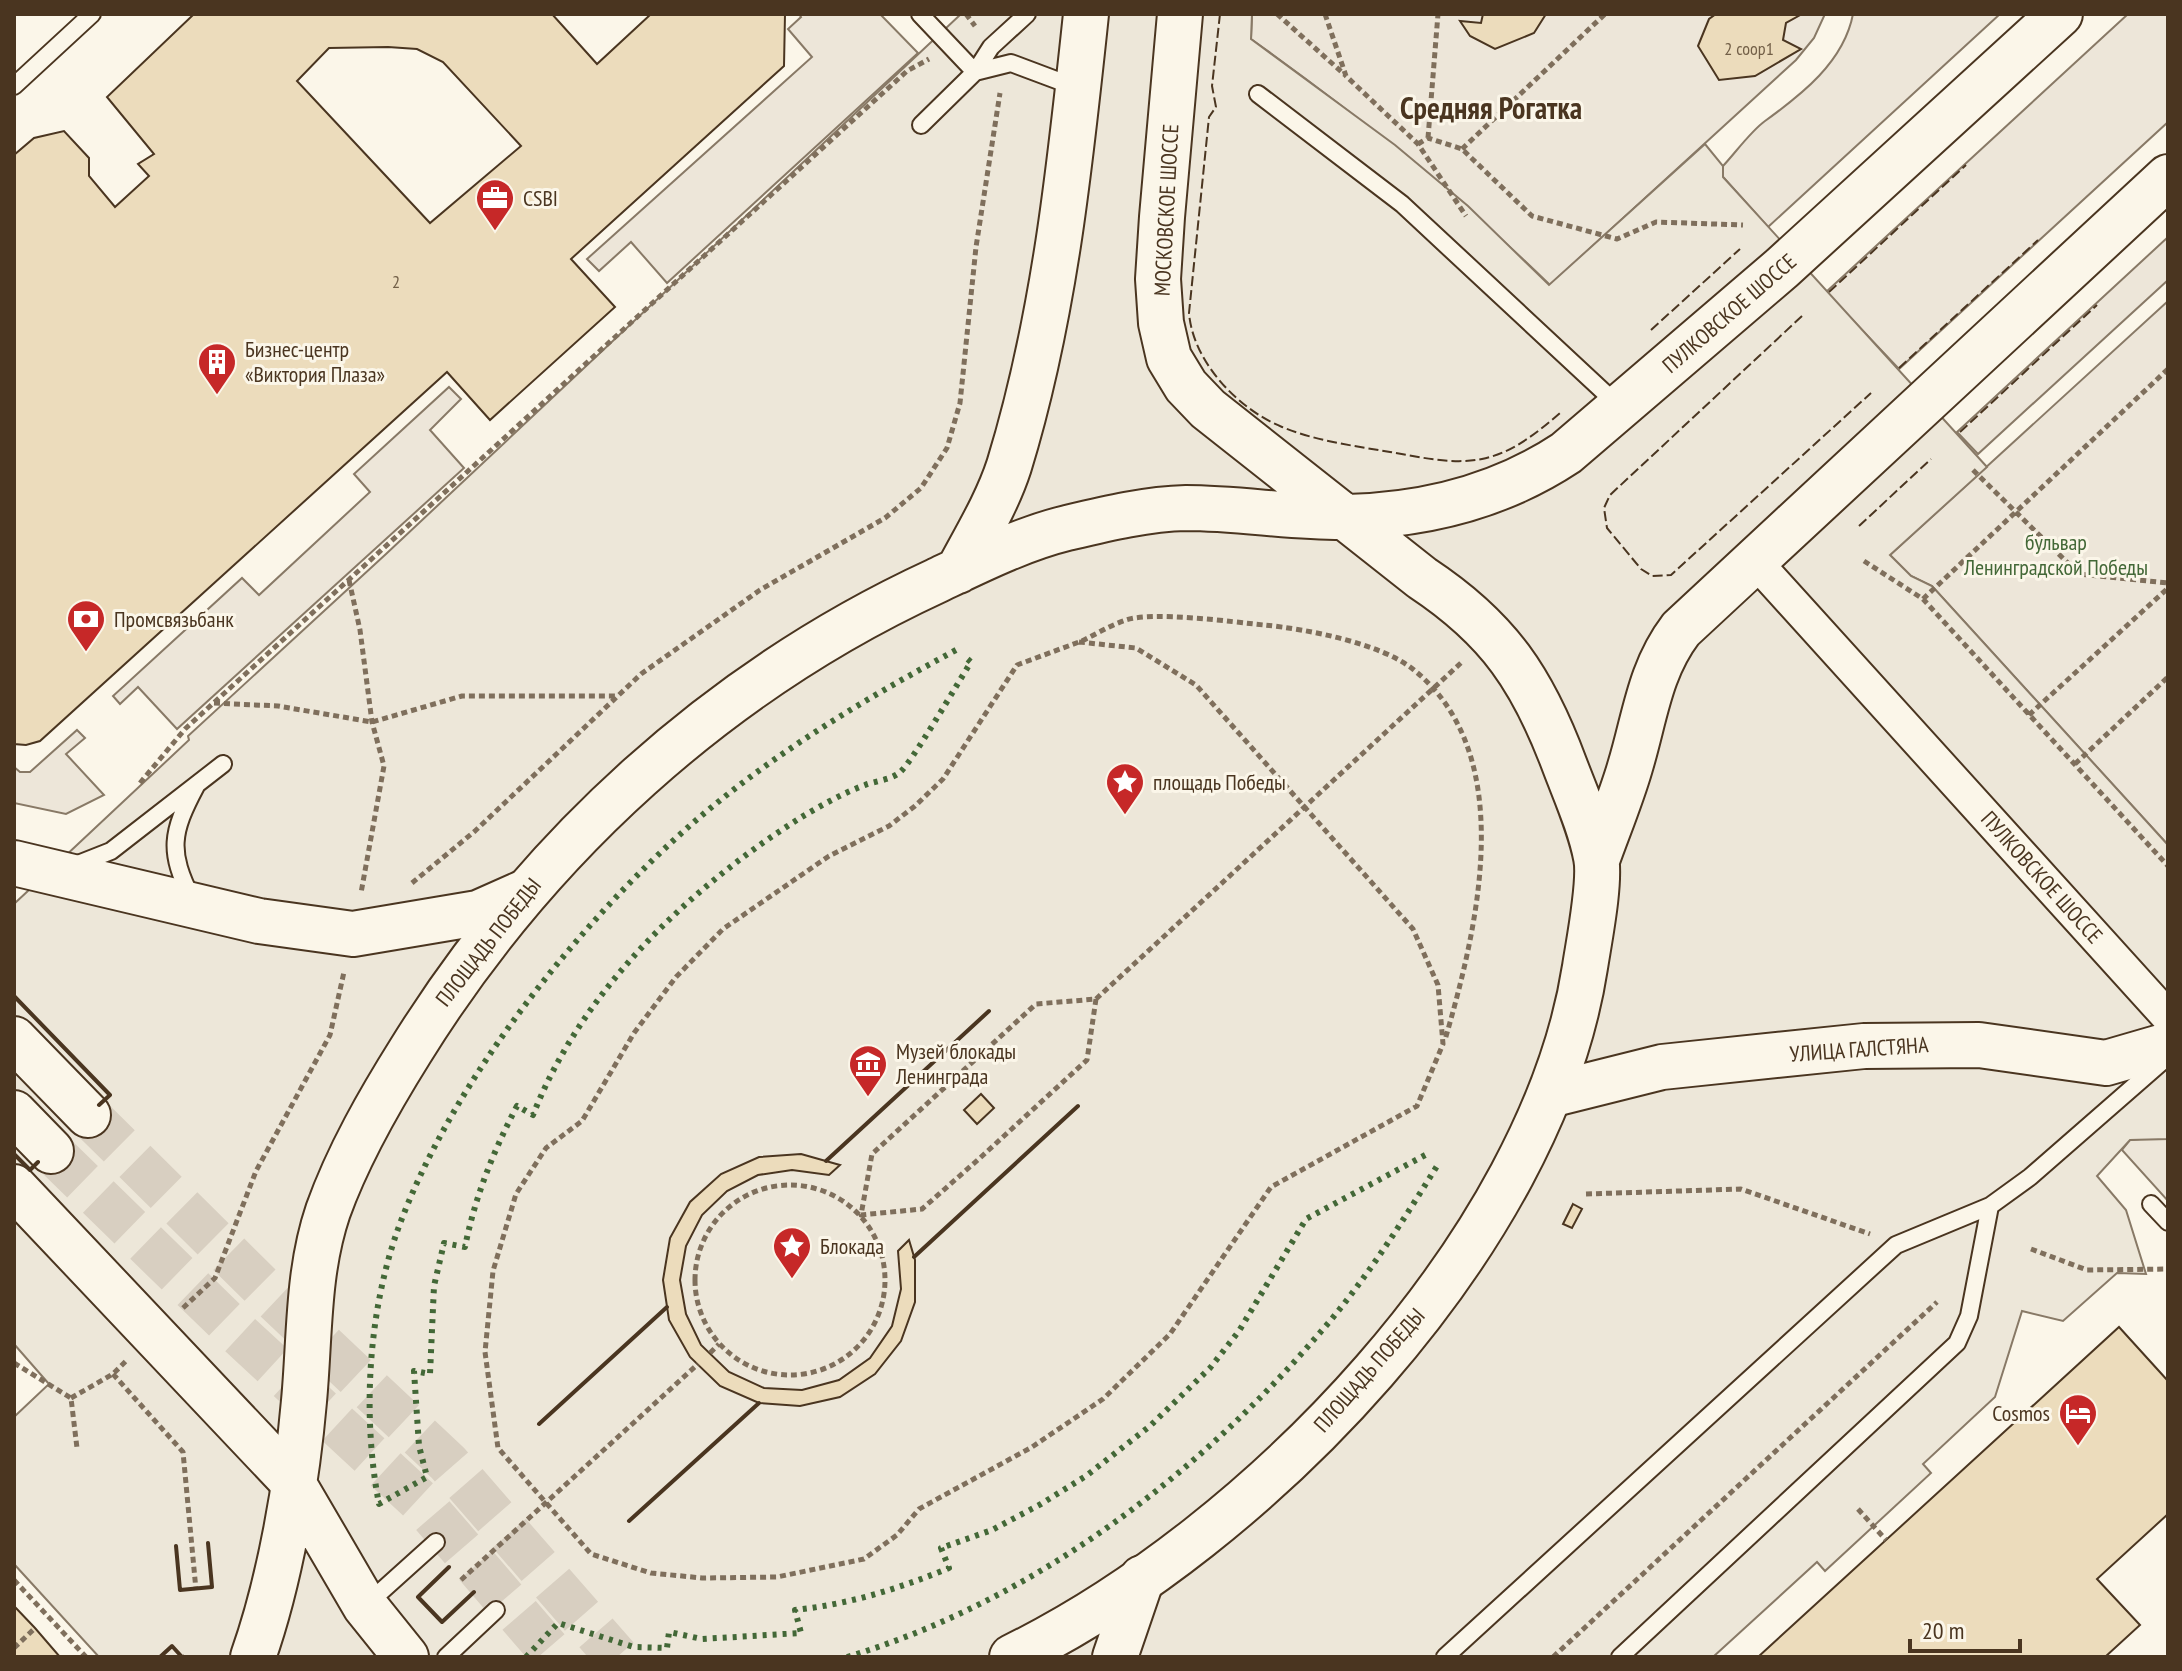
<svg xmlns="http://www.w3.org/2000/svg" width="2182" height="1671" viewBox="0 0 2182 1671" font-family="'PT Sans Narrow',sans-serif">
<rect width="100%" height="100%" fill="#fbf6e9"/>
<!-- green -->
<path fill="#ede6d9" stroke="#887966" stroke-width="2" d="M799 14H880L918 53 667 283 631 242 599 271 587 259 812 57 788 29 801 17Z
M1252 14H1825L1814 38 1796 60 1550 285C1454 192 1359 116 1251 39Z
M1853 14H2000L1768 227 1723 177V166C1736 152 1751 131 1765 121 1801 95 1844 62 1853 14Z
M2128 14H2168V122L1899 369 1826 292Z
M2168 237V280L1978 454 1957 432Z
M2168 301V845L1932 586 1911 576 1890 555Z
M449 387 461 399 430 430 464 468 177 729 138 687 120 704 113 696 242 578 259 595 370 492 354 474Z
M77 730 85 738 66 754 104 795 66 814 14 803V767L20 772H30Z
M2151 1138 2168 1139V1201L2122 1150 2130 1140Z"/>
<!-- parking -->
<path fill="#ede7d9" stroke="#887966" stroke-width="2" d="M961 14H1252L1251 39 1395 145 1468 206 1549 285 1705 144 1723 166V177L1987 467 1890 555 1911 576 1932 586 2168 845V1139L2130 1140 2097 1176 2126 1210 2146 1274 2117 1273 2063 1321 2022 1311 1995 1397 1923 1464 1931 1473 1825 1571 1817 1562 1713 1657H99L14 1564V1417L49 1384 14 1344V904L189 740 188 736 386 554Z"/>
<!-- building -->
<path fill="#ecdcbc" stroke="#4a3520" stroke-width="2" fill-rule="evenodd" d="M194 14H552L597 64 651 14H785L784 66 571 259 615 307 490 420 447 372 40 741 26 745 14 744V155L34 138 64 131 89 158V176L115 207 149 176 138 164 154 154 107 97ZM388 47 417 49 443 62 521 146 430 223 297 81 329 48Z
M1483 14H1546L1534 33 1495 49 1470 36 1460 21 1481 23Z
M1716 14H1802L1786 23 1783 40 1801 49 1755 76 1719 80 1698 46 1709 19Z
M981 1094 994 1108 977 1124 964 1110Z
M801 1154 840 1165 829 1175 792 1170 758 1175 727 1191 702 1215 686 1246 680 1280 686 1314 701 1345 729 1372 764 1388 802 1390 839 1380 870 1358 892 1326 901 1289 898 1251 909 1240 915 1260V1302L901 1341 875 1374 840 1397 800 1406 759 1403 720 1386 690 1357 669 1320 663 1280 670 1238 690 1202 721 1174 759 1157Z
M1573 1204 1582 1209 1572 1228 1563 1224Z
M2119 1327 2168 1381V1514L2097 1579 2140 1625 2105 1657H1758Z
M14 1606 35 1628 60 1657H14Z"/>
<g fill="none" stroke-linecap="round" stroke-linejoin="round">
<!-- secondary-tunnel -->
<path stroke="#d8cfc1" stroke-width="44" stroke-dasharray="44 22" stroke-linecap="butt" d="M88 1115 273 1298 448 1463 617 1657
M51 1151 240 1335 422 1503 555 1657"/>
<defs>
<path id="lane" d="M920 14 975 72
M975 72 1011 63 1075 87
M14 86 92 14
M1258 94 1402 204 1619 406
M921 125 975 72 991 47 1027 14
M73 866 111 851 223 764
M192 899C168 851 171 833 196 786
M2151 1204 2168 1222
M366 1605 436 1542
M446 1657 496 1610
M1445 1657 1896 1245 1990 1206 2030 1177 2164 1060
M1620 1657 1957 1343 1969 1316 1990 1206"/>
<path id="street" d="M1754 560 2168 1017"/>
<path id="secondary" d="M14 863 259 921 353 934 478 913 523 893
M14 1039 88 1115
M1550 1095 1662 1067 1864 1046 1979 1045 2106 1063 2168 1045
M14 1113 51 1151
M14 1187 292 1481
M1115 1657 1142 1578"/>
<path id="primary" d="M958 571C976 537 997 503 1009 466 1054 320 1070 166 1086 14
M1597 860C1608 829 1621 798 1630 767 1645 718 1649 671 1681 629L2168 177
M292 1481 365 1606 406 1657
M253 1657C280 1581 297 1482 304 1401 310 1337 307 1273 328 1211 348 1155 379 1101 411 1050 537 847 719 681 936 581 978 561 1022 539 1067 528 1105 519 1146 509 1186 508 1240 508 1294 518 1347 517 1425 515 1501 496 1566 453L1782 268 2060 14
M1012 1657C1257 1537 1542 1244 1585 967 1589 941 1601 881 1596 857 1590 826 1576 795 1565 766 1533 680 1499 629 1422 578L1208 409 1186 386 1169 358 1161 323 1158 279 1162 217 1180 14"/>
</defs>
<!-- lane casing -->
<use href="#lane" stroke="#4a3520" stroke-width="20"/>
<!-- street casing -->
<use href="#street" stroke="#4a3520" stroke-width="36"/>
<!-- secondary casing -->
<use href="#secondary" stroke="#4a3520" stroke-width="48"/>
<!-- primary casing -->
<use href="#primary" stroke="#4a3520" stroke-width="48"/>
<!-- path -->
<path stroke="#7f6f5c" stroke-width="5" stroke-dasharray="6 4" stroke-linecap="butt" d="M966 14 975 26
M1277 14 1345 75
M1325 14 1346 76 1418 144 1466 216
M1428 138 1438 14
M1418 144 1428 138 1462 149 1532 216 1617 239 1656 222 1743 225
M1462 149 1605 14
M1973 470 2079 574 2168 583
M1864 561 1923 599 2168 866
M349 580 360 630 372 722 384 766 361 893
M1923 599 2168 369
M1082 641C1096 634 1111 625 1126 620 1154 611 1233 622 1264 625 1306 629 1381 643 1414 670 1520 756 1477 929 1445 1040
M1079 642 1136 648 1196 685 1413 929 1438 985 1443 1044 1417 1106 1271 1187 1170 1334 1103 1399 1032 1447 919 1509 897 1535 864 1559 777 1577 702 1578 651 1573 591 1554 498 1448 485 1352 493 1271 516 1194 546 1148 582 1121 634 1033 676 977 723 929 829 856 889 826 915 806 943 779 1017 665Z
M214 703 278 706 372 722 462 696H615
M2029 715 2168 588
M2075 764 2168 677
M140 783 185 729 907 71 929 59
M412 883 475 831 641 674 760 590 885 518 921 488 947 448 960 403 976 247 1000 93
M1096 999 1087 1060 980 1158 922 1209 861 1215 872 1154 1036 1004Z
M1096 999 1463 661
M695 1280a95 95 0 1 1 190 0a95 95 0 1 1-190 0Z
M1586 1194 1741 1189 1870 1234
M2031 1249 2087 1270 2168 1269
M183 1308 215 1278 256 1171 330 1035 344 972
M710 1353 719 1344
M14 1363 71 1398 77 1448
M113 1374 183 1452 196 1590
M71 1398 113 1374 126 1361
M1858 1509 1886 1540
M14 1580 86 1657
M461 1580 698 1364
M14 1648 35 1628
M184 1657 185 1656
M1553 1657 1937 1302"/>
<!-- lane -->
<use href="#lane" stroke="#fbf6e9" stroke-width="16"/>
<!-- street -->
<use href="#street" stroke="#fbf6e9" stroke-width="32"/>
<!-- secondary -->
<use href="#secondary" stroke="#fbf6e9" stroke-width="44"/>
<!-- primary -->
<use href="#primary" stroke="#fbf6e9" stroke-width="44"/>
<!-- hedge -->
<path stroke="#436837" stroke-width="6" stroke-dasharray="4 6" stroke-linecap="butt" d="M956 650C863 700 774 753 694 822 577 924 451 1083 398 1229 368 1313 362 1416 379 1504L427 1477 419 1446 414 1371 430 1374 434 1286 444 1243 465 1247C475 1197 493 1152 517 1106L533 1115C582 990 688 889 800 818 820 806 843 793 865 785 875 781 890 780 899 773 910 766 960 679 971 662L964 656
M526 1657 558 1623 634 1647 667 1648 669 1632 702 1639 801 1633 795 1610C850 1604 898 1589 949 1568L941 1548 992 1530 1041 1504 1086 1476 1150 1426 1210 1368 1239 1331 1306 1219 1429 1153
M847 1657C1030 1602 1194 1479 1318 1335 1363 1284 1401 1224 1437 1166"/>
<!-- fence -->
<path stroke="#4a3520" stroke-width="2" stroke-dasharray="10 4" stroke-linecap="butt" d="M1220 14 1212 86 1216 107 1209 117 1189 313C1193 362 1238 409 1282 427 1316 441 1355 446 1390 452 1420 457 1452 465 1482 459 1512 453 1537 433 1560 413
M1829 292 1966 165
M1802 316 1610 495 1604 508 1607 528 1641 569 1652 576 1671 575 1871 393
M1651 330 1740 249
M1899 368 2038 240
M1960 432 2097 305
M1859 526 1931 459
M14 996 110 1095 100 1104
M14 1154 30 1170 39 1161"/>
<!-- wall -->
<path stroke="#4a3520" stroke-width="4" d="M14 996 110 1095 99 1105
M14 1154 30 1170 38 1162
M826 1161 989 1011
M914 1257 1078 1106
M539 1424 667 1307
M629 1521 759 1403
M176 1546 180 1590 212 1587 208 1543
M449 1567 418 1597 442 1622 474 1592
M160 1657 172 1646 182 1657"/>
</g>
<!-- icons -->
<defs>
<symbol id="office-pin" viewBox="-11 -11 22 30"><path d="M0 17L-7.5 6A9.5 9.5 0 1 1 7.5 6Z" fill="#c62828" stroke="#fbf6e9"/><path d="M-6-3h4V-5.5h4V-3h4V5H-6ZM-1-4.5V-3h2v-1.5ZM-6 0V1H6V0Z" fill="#fff"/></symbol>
<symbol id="building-pin" viewBox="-11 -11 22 30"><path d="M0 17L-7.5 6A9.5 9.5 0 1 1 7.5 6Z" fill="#c62828" stroke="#fbf6e9"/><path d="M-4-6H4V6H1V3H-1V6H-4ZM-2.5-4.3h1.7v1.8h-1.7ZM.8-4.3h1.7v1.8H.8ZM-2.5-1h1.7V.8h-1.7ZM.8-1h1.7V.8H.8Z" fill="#fff"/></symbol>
<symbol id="bank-pin" viewBox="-11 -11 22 30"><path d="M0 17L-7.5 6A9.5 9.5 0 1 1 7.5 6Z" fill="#c62828" stroke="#fbf6e9"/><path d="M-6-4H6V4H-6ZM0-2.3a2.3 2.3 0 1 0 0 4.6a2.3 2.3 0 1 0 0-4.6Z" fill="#fff"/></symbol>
<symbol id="sight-pin" viewBox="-11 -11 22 30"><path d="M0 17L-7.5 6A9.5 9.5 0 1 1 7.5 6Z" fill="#c62828" stroke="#fbf6e9"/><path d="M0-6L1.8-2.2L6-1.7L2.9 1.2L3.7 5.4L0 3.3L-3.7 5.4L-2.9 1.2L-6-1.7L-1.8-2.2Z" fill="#fff"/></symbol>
<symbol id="museum-pin" viewBox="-11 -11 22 30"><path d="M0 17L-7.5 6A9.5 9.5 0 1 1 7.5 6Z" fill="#c62828" stroke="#fbf6e9"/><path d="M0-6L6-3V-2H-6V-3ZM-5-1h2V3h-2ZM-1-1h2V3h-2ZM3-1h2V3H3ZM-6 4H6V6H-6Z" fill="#fff"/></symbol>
<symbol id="hotel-pin" viewBox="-11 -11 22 30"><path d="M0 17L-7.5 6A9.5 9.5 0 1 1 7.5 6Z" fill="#c62828" stroke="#fbf6e9"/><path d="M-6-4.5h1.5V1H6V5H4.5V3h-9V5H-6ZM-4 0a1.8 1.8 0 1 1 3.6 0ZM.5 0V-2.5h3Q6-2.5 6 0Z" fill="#fff"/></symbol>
</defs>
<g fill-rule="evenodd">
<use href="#office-pin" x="473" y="176" width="44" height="60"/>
<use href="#building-pin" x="195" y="340" width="44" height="60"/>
<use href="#bank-pin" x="64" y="597" width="44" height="60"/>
<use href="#sight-pin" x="1103" y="760" width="44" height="60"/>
<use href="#museum-pin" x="846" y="1042" width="44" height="60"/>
<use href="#sight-pin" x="770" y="1224" width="44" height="60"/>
<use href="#hotel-pin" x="2056" y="1391" width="44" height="60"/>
</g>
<g text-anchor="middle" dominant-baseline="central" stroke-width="6" stroke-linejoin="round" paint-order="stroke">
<!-- number labels -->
<g font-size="18" fill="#725f47">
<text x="1749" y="48">2 соор1</text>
<text x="396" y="281">2</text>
</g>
<!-- poi labels -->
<g font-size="22" fill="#4a3520" stroke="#fbf6e9" text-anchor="start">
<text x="523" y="198">CSBI</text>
<text x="245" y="349">Бизнес-центр<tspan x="245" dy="25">«Виктория Плаза»</tspan></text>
<text x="114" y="619">Промсвязьбанк</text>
<text x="1153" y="782">площадь Победы</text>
<text x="896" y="1051">Музей блокады<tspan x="896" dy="25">Ленинграда</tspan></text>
<text x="820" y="1246">Блокада</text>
<text x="2050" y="1413" text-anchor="end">Cosmos</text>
</g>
<!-- street labels -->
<g font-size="22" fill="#4a3520" stroke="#fbf6e9">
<text transform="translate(1166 210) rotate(-87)">МОСКОВСКОЕ ШОССЕ</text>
<text transform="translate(1729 313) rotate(-41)">ПУЛКОВСКОЕ ШОССЕ</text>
<text transform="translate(2042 877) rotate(48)">ПУЛКОВСКОЕ ШОССЕ</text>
<text transform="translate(488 942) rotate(-52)">ПЛОЩАДЬ ПОБЕДЫ</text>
<text transform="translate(1859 1049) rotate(-4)">УЛИЦА ГАЛСТЯНА</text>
<text transform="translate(1369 1370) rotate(-49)">ПЛОЩАДЬ ПОБЕДЫ</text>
</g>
<!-- park labels -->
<g font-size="22" fill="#436837" stroke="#fbf6e9">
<text x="2056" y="542">бульвар<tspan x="2056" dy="25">Ленинградской Победы</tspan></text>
</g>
<!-- district labels -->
<g font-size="30" font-weight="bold" fill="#4a3520" stroke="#fbf6e9">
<text x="1491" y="107">Средняя Рогатка</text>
</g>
</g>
<!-- border -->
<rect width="2182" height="1671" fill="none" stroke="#4a3520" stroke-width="32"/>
<!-- scale -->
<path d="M1910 1639v12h110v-12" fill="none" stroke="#4a3520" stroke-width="4"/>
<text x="1922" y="1639" font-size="24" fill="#4a3520" stroke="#fbf6e9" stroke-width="6" paint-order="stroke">20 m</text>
</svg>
